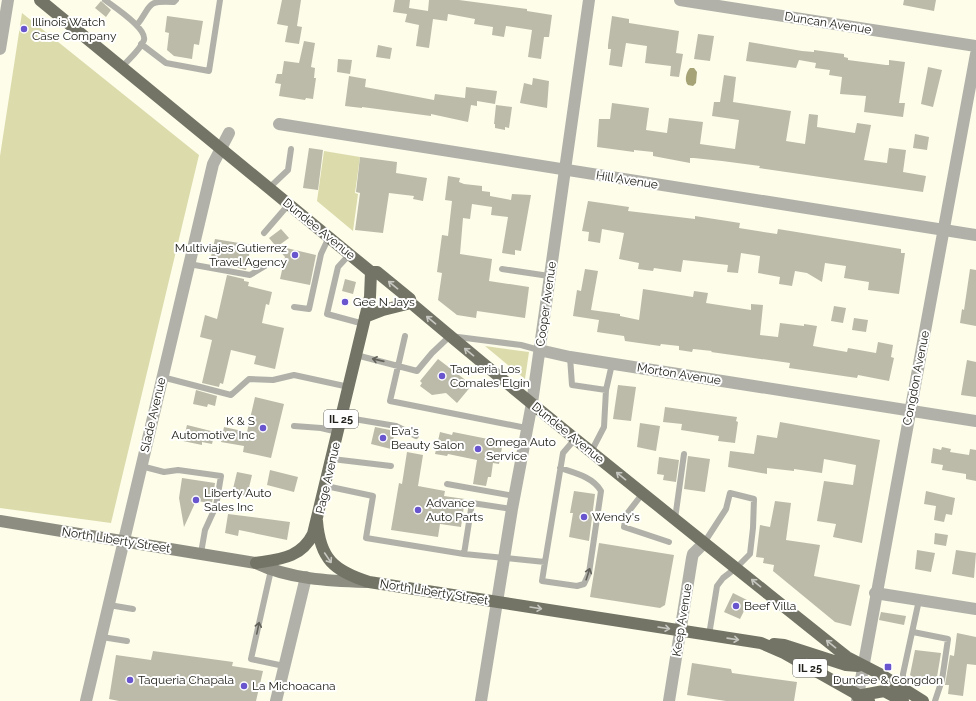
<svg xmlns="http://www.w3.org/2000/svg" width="976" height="701" viewBox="0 0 976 701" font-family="Raleway,sans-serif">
<rect width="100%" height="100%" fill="#fdfdea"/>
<!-- green -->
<path fill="#dcdbac" d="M22 13 199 155 111 523 0 508V156Z
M324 151 360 157 355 193 358 194 353 231 317 201Z
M485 346 529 352 525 379Z"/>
<!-- water -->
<path fill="#a6a477" d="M690 68H694L697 72 696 83 693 86 688 85C684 81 686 72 690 68Z"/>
<!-- building -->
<path fill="#bcbbaa" d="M282 0H301L297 26 302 27 299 44 285 42 288 26 277 24Z
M395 0H410L409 8 428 11 429 0H459L527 9V11L552 15 549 37H544L541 59 528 57 532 30 506 26 504 37 492 35 493 27 474 24 475 19 448 14 447 21 433 19 429 48 416 46 419 25 405 22 407 14 393 12Z
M904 0H936L934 11 903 5Z
M101 1 111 10 106 17 95 8Z
M167 16 203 21 199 45 194 44 192 59 174 56 167 50 169 33 165 32Z
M612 16 629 19V23L679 31 676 53 683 54 679 77 670 76 671 66 645 63 647 46 626 43 622 67 609 65 611 49H608V45Z
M698 34 714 36 710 61 694 59Z
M304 41 315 43 311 67 315 68 314 78H316L313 99 306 98 305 100 279 96 281 84 275 83 277 74H282L284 61 299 63Z
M749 42 802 51 814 52V50L844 54V57L848 58V60L886 65H889V60L905 62 899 103H905L903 117 864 112 866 96 840 94 842 77 829 75 830 70 815 68 816 63 799 60 796 68 746 61Z
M378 45 392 48 390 59 376 57Z
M338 59 352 60 350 74 337 72Z
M928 67 942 70 933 107 921 104Z
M724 75 736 77 733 102 791 111 786 141 805 144 809 114 818 115 817 127 855 133 857 123 871 125 864 160 887 163 889 148 906 150 903 172 926 176 923 192 759 168 760 166 722 161 694 158H690V163L653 156V152L634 150V152L597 147 599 119H610L612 103 649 108 646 130 667 133 669 118 703 122 700 144 735 149 739 120 712 116 714 102H720Z
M349 76 366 79 365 87 434 100 435 94 465 98 466 87 497 91 495 104 477 101V106L471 105 468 122 431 114V116L362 107V108L345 106Z
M533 78 549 81 547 108 520 103 524 83 532 85Z
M496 105 512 107 509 128 505 127V130L495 128V124H494Z
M915 134 929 137 927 150 913 148Z
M309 148 323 150 318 190 303 188Z
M360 157 397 162 396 173 427 178 423 201 413 199 414 196 389 193 383 233 355 230 360 193 356 192Z
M448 176 460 178 459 182 464 184 482 186V191L490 192V196L511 200 512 194 531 195 521 251 515 250V255L502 253 508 217 491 215 492 207 472 204 470 219 463 218 460 254 492 259 489 281 529 287 525 318 477 311 476 318 457 315 438 300 442 273 437 272 442 235 448 236 452 201 445 200Z
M588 201 629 207 628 211 695 219V216L740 223 739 228 777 234 778 229 901 249V253H905L899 294 868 290 869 282 844 278 846 266 825 263 822 282 807 273 795 271 792 286 779 284 780 277 758 273 760 256 741 253 738 273 727 272 728 265 683 260 681 272 654 268 653 271 638 269 639 263 619 259 624 233 602 229 600 243 588 241 589 232 582 231Z
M281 229 289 238 278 246 316 255 310 285 280 279 285 257 269 238Z
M215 239 251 245 246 270 210 261Z
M585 269 598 271 591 310 620 314V316L639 320 643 289 693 297 694 291 708 293 706 303 751 310V304L763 305 760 335 778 337 780 323 804 326V324L817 326 813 346 847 352 848 348 876 353 878 342 893 345 891 357 894 358 889 381 858 375 857 378 789 368 790 363 711 352 712 351 693 349 692 352 679 350V346L661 344 660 346 625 341 624 336 597 332 599 320 573 316 577 290 581 291Z
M970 269 976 270V326L960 323 962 309 964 310Z
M227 275 244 279V281L249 282 248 286 272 292 269 305 266 304 262 323 284 328 275 369 254 364 256 356 231 350 223 384 220 383 219 387 202 383 212 340 200 337 205 315 217 319Z
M345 279 356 282 353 294 342 291Z
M834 306 846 308 843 323 831 321Z
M854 318 868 320 866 332 852 330Z
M438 359 472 385 457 403 446 393 432 395 420 386 422 383 420 381Z
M967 360 976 362V397L961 395Z
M618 385 636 387 631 421 613 419Z
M196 390 217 396 215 406 208 404 207 407 193 404Z
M255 397 284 404 271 458 243 452 244 446 221 442 224 427 247 432Z
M665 407 737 417 736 421 738 422 735 443 718 441 719 436 681 430 682 424 663 422Z
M780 422 880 440 862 543 833 537 836 524 817 521 824 481 853 485 856 465 824 459 822 473 794 469V471L767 468V474L728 467 730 451 754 454 757 435 777 438Z
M640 423 660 426 656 451 637 447Z
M187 425 215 432 212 444 202 442V445L183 441Z
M375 427 395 431 391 449 371 444Z
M440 432 452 435 453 432 503 442 499 464 493 463 491 477H488L486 486 473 484 477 460 448 454 447 456 435 454Z
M942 447 951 449 950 452 969 455 970 449 976 450V481L966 479V474L942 470 943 465 931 463 933 448 941 450Z
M407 452 423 455 418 486 445 491 444 496 465 499 461 527 440 524 438 537 391 530 399 483 402 484Z
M688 456 710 459 705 492 684 489Z
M659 457 679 460 676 482 663 480 664 475 657 474Z
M270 470 298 477 294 492 267 485Z
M237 472 252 475 247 496 232 493Z
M182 478 215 483 212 503 196 501 184 527 179 498Z
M574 491 595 494 589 541 569 537 573 513H570Z
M926 491 955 498 952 515 946 514 944 522 934 520 936 506 924 504Z
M775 501 791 503 786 540 820 545 814 576 860 585 851 626 835 622 773 571 774 565 763 563 764 558 756 557 760 525 770 527Z
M228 514 290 522 287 540 239 530 238 536 225 533Z
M935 533 948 535 946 546 934 544Z
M599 543 674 555 665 605 660 608 590 597Z
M917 550 935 553 931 572 915 569Z
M956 550 976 553 974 578 952 574Z
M733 593 749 601 740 619 724 612Z
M881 612 906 616 904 625 879 620Z
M957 633 976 637V665L967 664 963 696 948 694 949 685H945L950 655 954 656Z
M915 650 941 653 936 683 916 680 910 675Z
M153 651 233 662 232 666 263 671 256 701H119L109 699 116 655 151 660Z
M692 663 731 669 732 673 797 682 794 701H726L687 695Z"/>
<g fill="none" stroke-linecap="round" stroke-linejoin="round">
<!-- service -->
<path stroke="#b1b1a9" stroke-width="6" d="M105 0C114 7 147 28 144 40 141 49 128 60 122 67
M137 25C152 6 145 0 174 2L176 0
M141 44 166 63 209 71 220 0
M269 188 288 170 291 149
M264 233 289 204
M350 254 338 267 327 314 364 324
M189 264 250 275 265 266
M502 269 549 276
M294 307 309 309 321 254 329 237
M405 336 390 401 526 428
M356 355 417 371 432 353 450 336 521 345 539 350
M570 357 572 385 606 390 604 427 591 452
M162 377 231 395 249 379 273 380 294 375 349 387
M606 390 612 364
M342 417 396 426 416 436
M294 426 321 428 338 432
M332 459 391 466
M141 466 164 472 178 470 221 476 216 506 205 530 201 553
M447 484 514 496
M326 486 373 496 366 538 464 554 545 562 563 453 575 439
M643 493 626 515 624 527 669 542
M675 519 684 454
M704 543 726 509 730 493 754 499 753 528 750 554 736 568 723 578 717 586 709 635
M464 554 472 503 512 509
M545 562 542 581 577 586 584 584 589 573 601 491C593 477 575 473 560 468
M271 570 251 659 284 666
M109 605 133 609
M913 632 948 639 942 680 935 701
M102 637 127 641
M903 688V674L919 600"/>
<!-- minor -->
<path stroke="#b1b1a9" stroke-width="12" d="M0 49 8 0
M279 124 976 235
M539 350 570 357 976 421
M875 593 976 609
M86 701 213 164 229 133
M276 701 306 577
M481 701 512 509 532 403 589 0
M669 701 692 558 693 554 704 543"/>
<!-- tertiary -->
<path stroke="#b1b1a9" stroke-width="12" d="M680 0 976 46
M857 701 976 54"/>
<!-- secondary -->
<path stroke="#8e8d82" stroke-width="12" d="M0 521 256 563C289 579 329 581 366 582"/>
<!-- primary -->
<path stroke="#747466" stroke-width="12" d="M40 0 371 272H377L410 299 411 303C554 424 701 540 847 657L880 674 923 701
M365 317 383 310 411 303
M317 521C320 559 334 571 369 582L761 643 784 653 869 701
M256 563C280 559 301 558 313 534L370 297 371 272
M774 644 784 645 846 665 858 666
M857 696 884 691 903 701"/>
</g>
<!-- one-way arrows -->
<defs><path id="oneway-shaft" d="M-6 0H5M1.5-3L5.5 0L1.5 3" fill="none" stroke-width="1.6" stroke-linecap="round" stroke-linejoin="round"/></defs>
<g stroke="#c7c7c2">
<use href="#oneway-shaft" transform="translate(393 285) rotate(-141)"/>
<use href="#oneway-shaft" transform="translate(431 320) rotate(-140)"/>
<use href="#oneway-shaft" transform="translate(469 352) rotate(-141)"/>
<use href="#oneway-shaft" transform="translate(621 476) rotate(-141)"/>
<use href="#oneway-shaft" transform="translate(328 558) rotate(56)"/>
<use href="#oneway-shaft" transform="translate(756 583) rotate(-141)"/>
<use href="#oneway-shaft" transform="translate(536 608) rotate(9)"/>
<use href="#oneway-shaft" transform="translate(664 628) rotate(9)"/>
<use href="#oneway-shaft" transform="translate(733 639) rotate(8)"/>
<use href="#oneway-shaft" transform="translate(831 644) rotate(-141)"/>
</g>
<g stroke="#62615a">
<use href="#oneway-shaft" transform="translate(378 360) rotate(-167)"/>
<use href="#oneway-shaft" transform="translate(588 574) rotate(-72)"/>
<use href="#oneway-shaft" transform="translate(258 628) rotate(-78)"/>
</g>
<!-- markers -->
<g fill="#6956cf" stroke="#fff" stroke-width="1.5">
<circle cx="24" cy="29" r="4"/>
<circle cx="295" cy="255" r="4"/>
<circle cx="345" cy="302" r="4"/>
<circle cx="442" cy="376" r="4"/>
<circle cx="263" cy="428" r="4"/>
<circle cx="383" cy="438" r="4"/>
<circle cx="478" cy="449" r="4"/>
<circle cx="196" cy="500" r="4"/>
<circle cx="418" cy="510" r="4"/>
<circle cx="584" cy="517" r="4"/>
<circle cx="736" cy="606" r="4"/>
<rect x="884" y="663" width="8" height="8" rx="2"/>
<circle cx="130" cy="680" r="4"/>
<circle cx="244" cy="686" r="4"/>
</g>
<g text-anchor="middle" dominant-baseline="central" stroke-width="4" stroke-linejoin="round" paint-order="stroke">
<!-- shield labels -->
<g fill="#fff" stroke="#64635f" stroke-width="1">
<rect x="324" y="410" width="34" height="18" rx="3"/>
<rect x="793" y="659" width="34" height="18" rx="3"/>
</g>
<g font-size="11" font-weight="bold" fill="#21201a">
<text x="341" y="419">IL 25</text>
<text x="810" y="668">IL 25</text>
</g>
<!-- poi labels -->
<g font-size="12" fill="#21201a" stroke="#fff" text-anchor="start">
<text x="32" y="22">Illinois Watch<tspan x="32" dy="14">Case Company</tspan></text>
<text x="287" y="248" text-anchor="end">Multiviajes Gutierrez<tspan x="287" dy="14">Travel Agency</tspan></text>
<text x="353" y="302">Gee N Jays</text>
<text x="450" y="369">Taqueria Los<tspan x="450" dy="14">Comales Elgin</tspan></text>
<text x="255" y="421" text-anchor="end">K &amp; S<tspan x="255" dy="14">Automotive Inc</tspan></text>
<text x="391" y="431">Eva's<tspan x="391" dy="14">Beauty Salon</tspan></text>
<text x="486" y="442">Omega Auto<tspan x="486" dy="14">Service</tspan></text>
<text x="204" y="493">Liberty Auto<tspan x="204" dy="14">Sales Inc</tspan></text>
<text x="426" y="503">Advance<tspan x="426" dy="14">Auto Parts</tspan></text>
<text x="592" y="517">Wendy's</text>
<text x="744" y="606">Beef Villa</text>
<text x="138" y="680">Taqueria Chapala</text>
<text x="888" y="680" text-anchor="middle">Dundee &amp; Congdon</text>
<text x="252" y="686">La Michoacana</text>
</g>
<!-- street labels -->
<g font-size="12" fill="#21201a" stroke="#fff">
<text transform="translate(828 23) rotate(9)">Duncan Avenue</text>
<text transform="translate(627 180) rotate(9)">Hill Avenue</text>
<text transform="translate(319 229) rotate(39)">Dundee Avenue</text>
<text transform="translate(546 304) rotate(-82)">Cooper Avenue</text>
<text transform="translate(679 374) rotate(9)">Morton Avenue</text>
<text transform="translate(916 378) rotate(-79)">Congdon Avenue</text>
<text transform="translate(153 415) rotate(-77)">Slade Avenue</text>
<text transform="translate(568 433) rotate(39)">Dundee Avenue</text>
<text transform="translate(328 478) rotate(-77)">Page Avenue</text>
<text transform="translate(116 540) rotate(9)">North Liberty Street</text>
<text transform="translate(434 592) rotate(9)">North Liberty Street</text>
<text transform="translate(682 620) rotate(-81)">Keep Avenue</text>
</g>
</g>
</svg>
